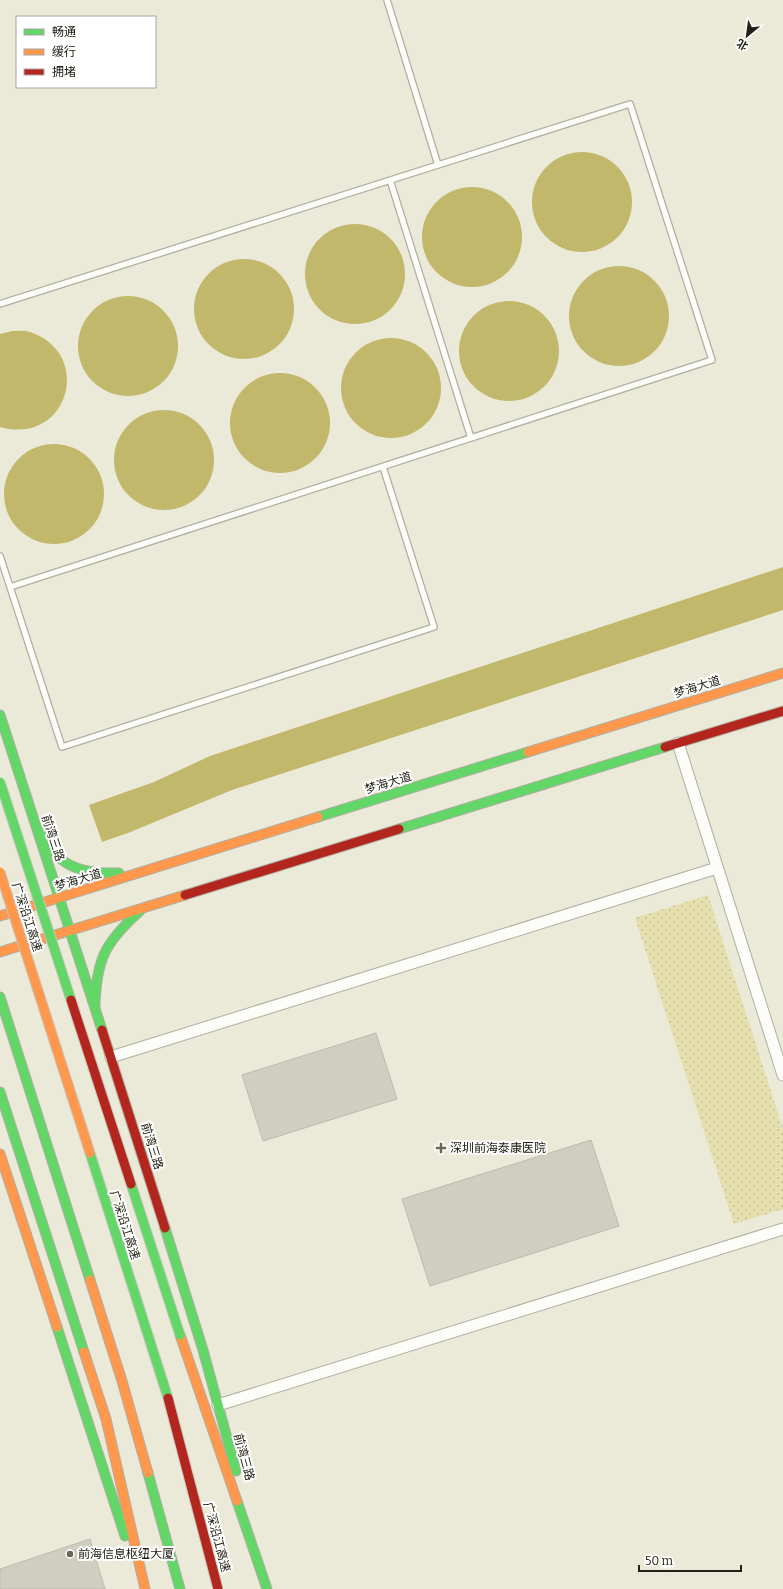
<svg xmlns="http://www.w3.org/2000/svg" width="783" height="1589" viewBox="0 0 783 1589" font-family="Bitter,'Noto Sans SC',serif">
<defs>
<pattern id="grass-dots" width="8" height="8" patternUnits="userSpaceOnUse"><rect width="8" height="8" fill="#e6dfae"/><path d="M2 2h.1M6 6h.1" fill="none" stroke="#c5bf95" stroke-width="1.8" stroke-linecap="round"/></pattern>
</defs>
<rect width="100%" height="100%" fill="#ebe9d7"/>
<!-- grass -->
<path fill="url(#grass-dots)" d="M708 895 783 1129V1209L734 1224 635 918Z"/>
<!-- water -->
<path fill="#c2b86c" d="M532 202a50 50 0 1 1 100 0a50 50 0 1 1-100 0Z
M422 237a50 50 0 1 1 100 0a50 50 0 1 1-100 0Z
M305 274a50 50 0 1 1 100 0a50 50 0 1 1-100 0Z
M194 309a50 50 0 1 1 100 0a50 50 0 1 1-100 0Z
M569 316a50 50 0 1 1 100 0a50 50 0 1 1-100 0Z
M78 346a50 50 0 1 1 100 0a50 50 0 1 1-100 0Z
M459 351a50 50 0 1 1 100 0a50 50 0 1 1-100 0Z
M12 331C18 331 25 330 30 332 94 353 69 446 0 427V334Z
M341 388a50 50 0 1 1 100 0a50 50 0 1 1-100 0Z
M230 423a50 50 0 1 1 100 0a50 50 0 1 1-100 0Z
M114 460a50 50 0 1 1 100 0a50 50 0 1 1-100 0Z
M4 494a50 50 0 1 1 100 0a50 50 0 1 1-100 0Z
M783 567V610L232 790 128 833 102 842 89 805 154 782 210 756Z"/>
<!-- building -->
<path fill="#d0cec0" stroke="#bcbaac" d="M376 1033 397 1099 263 1141 242 1075Z
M591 1140 619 1226 430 1286 402 1199Z
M90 1539 105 1589H0V1569Z"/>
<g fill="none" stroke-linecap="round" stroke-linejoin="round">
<defs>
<path id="lane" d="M387 0 438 165
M390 180 471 438
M0 304 630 104 712 360 10 587
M0 556 62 747 434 627 383 467"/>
<path id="street" d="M678 743 783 1075
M111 1057 717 868
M218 1405 783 1229"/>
<path id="fast" d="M0 715 102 1030
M318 817 528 752
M36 826C57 865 75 874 119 873
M399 829 665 747
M0 997 90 1280
M95 1007C96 960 105 942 140 911
M0 1092 84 1352
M165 1228 203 1350 236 1471
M57 1327 125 1536
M148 1473 180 1589
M237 1501 267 1589"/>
<path id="slow" d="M528 752 783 673
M0 916 318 817
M0 952 185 895
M0 1154 57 1327
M90 1280 122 1381 148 1473
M180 1335 237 1501
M84 1352 106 1419 145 1589"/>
<path id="jam" d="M665 747 783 711
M185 895 399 829
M102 1030 165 1228"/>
</defs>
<!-- lane casing -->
<use href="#lane" stroke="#b0afa1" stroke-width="8"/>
<!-- street casing -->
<use href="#street" stroke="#b0afa1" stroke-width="13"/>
<!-- fast casing -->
<use href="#fast" stroke="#b0afa1" stroke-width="11"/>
<!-- slow casing -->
<use href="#slow" stroke="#b0afa1" stroke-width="11"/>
<!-- jam casing -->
<use href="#jam" stroke="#b0afa1" stroke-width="11"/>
<!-- lane -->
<use href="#lane" stroke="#fcfcf9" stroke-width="5.5"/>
<!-- street -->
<use href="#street" stroke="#fcfcf9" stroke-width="11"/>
<!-- fast -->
<use href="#fast" stroke="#63d668" stroke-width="9"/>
<!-- slow -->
<use href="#slow" stroke="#ff974d" stroke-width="9"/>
<!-- jam -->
<use href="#jam" stroke="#b3261e" stroke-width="9"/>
<defs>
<path id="fast-bridge" d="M0 782 71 1000
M90 1153 168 1398
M131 1184 180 1335"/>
<path id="slow-bridge" d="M0 872 90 1153"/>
<path id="jam-bridge" d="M71 1000 131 1184
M168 1398 218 1589"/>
</defs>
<!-- fast-bridge casing -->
<use href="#fast-bridge" stroke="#c7c6bd" stroke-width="11" stroke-linecap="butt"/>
<!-- slow-bridge casing -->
<use href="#slow-bridge" stroke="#c7c6bd" stroke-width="11" stroke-linecap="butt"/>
<!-- jam-bridge casing -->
<use href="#jam-bridge" stroke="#c7c6bd" stroke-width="11" stroke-linecap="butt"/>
<!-- fast-bridge -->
<use href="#fast-bridge" stroke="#63d668" stroke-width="9"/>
<!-- slow-bridge -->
<use href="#slow-bridge" stroke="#ff974d" stroke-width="9"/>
<!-- jam-bridge -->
<use href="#jam-bridge" stroke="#b3261e" stroke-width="9"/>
</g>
<!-- markers -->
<g fill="#686759" stroke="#fff" stroke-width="1.5">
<path d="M439 1142h4v4h4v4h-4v4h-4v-4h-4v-4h4z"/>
<circle cx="70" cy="1554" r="4"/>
</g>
<g text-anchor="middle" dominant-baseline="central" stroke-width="4" stroke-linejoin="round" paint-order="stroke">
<!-- street labels -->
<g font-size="12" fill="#222115" stroke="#fff">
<text transform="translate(697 687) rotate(-17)">梦海大道</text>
<text transform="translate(388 783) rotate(-17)">梦海大道</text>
<text transform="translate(53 838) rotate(72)">前湾三路</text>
<text transform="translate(78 880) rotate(-17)">梦海大道</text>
<text transform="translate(27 917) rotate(72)">广深沿江高速</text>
<text transform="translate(152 1146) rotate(73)">前湾三路</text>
<text transform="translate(125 1225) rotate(72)">广深沿江高速</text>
<text transform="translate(244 1457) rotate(75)">前湾三路</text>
<text transform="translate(217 1537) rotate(75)">广深沿江高速</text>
</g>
<!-- poi labels -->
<g font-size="12" fill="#222115" stroke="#fff" text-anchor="start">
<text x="450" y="1148">深圳前海泰康医院</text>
<text x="78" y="1554">前海信息枢纽大厦</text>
</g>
</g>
<!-- legend -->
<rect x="16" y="16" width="140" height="72" fill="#ffffff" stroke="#a7a6a1"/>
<rect x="24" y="29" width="20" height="6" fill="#63d668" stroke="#a7a6a1"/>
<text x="52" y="36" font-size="12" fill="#222115">畅通</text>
<rect x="24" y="49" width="20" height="6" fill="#ff974d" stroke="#a7a6a1"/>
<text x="52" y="56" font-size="12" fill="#222115">缓行</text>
<rect x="24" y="69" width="20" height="6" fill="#b3261e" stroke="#a7a6a1"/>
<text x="52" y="76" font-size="12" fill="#222115">拥堵</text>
<!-- north arrow -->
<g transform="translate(747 36) rotate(209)" stroke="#ffffff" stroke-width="3" paint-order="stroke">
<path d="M0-3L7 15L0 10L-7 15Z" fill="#222115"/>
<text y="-6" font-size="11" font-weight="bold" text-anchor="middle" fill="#222115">北</text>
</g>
<!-- scale -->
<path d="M639 1565v6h102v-6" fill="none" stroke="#222115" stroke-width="2"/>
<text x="645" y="1565" font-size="12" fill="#222115" stroke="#ffffff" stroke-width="3" paint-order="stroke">50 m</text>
</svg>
